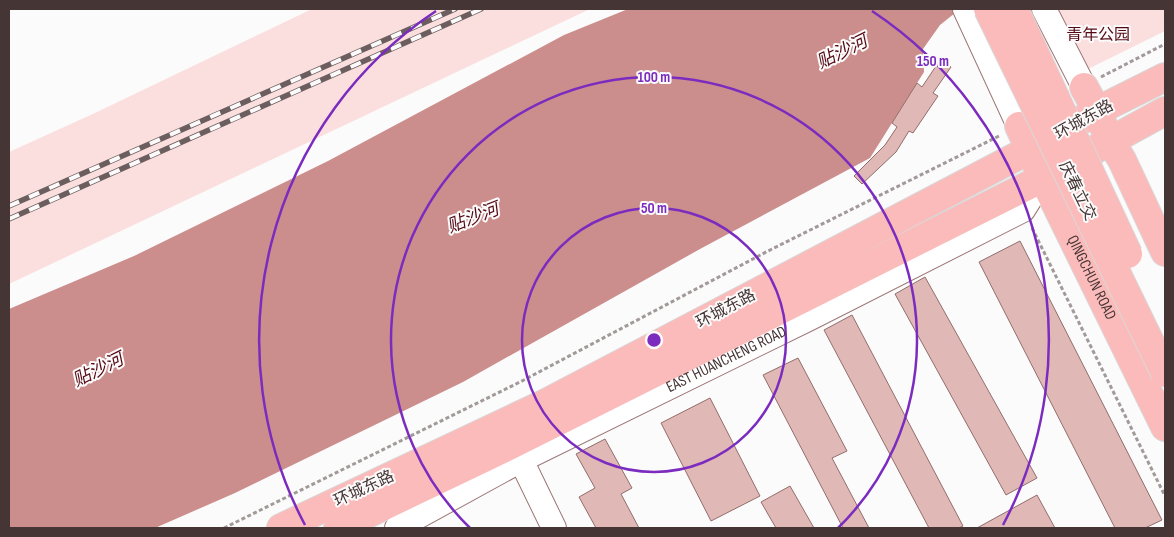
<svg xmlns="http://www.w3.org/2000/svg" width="1174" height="537" viewBox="0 0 1174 537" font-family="'Sofia Sans Condensed','Noto Sans SC',sans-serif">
<rect width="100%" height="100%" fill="#fbfbfb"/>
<!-- green -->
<path fill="#fbdfde" d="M312 9H590L9 284V152L95 113Z
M1056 9H1165V31L1086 70Z"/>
<!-- water -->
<path fill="#cc8e8d" d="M628 9H960L940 25 923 49 924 72 870 158 700 249 463 382 235 493 155 528H9V309L134 256 328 161 564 35Z"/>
<!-- building -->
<path fill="#e0b8b6" stroke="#926d6c" d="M940 60 951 67 933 93 938 96 913 133 909 131 896 152 862 184 854 176 885 145 897 127 892 123 917 83 922 87Z
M1020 241 1162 520 1145 528H1115L979 262Z
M925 277 1037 478 1006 495 895 294Z
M852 315 963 526 959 528H929L824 330Z
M798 358 847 451 832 458 869 528H843L763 375Z
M710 398 760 496 711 521 661 423Z
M605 439 632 488 621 494 639 528H596L579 497 595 488 576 454Z
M790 486 814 528H776L761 502Z
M1037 495 1055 528H977Z"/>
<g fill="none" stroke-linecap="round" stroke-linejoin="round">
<defs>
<g id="minor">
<path d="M965 9 1019 126"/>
<path d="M1044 9 1084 87"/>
<path d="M516 446 521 460 554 528"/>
<path id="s1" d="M397 528 521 460 810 318 1023 210 1043 178"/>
</g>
<g id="major">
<path d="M1084 87 1097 111 1110 141 1122 160 1165 252"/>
<path id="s2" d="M1019 126 1043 178 1165 427"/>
<path d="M281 528 546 403 1029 150 1097 111 1165 77"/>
<path d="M338 528 515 443 1043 178 1165 111"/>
</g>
</defs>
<!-- minor casing -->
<use href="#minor" stroke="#9c7776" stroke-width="26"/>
<!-- major casing -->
<use href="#major" stroke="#dad7d7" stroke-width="30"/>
<!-- path -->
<path stroke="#a29999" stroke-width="3" stroke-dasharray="4 2.5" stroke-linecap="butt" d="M1101 77 1165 44
M1032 228 1165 496
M224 528 520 382 768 251 1001 135"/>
<!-- minor -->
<use href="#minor" stroke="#fff" stroke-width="24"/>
<!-- major -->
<use href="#major" stroke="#fbbbbb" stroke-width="28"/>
<defs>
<path id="rail" d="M9 206 455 9
M9 219 481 9"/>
</defs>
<!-- rail casing -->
<use href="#rail" stroke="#6c5e5e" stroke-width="5.5"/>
<!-- rail -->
<use href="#rail" stroke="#fbfbfb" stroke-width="4" stroke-dasharray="11" stroke-linecap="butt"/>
<defs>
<path id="major-bridge" d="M988 9 1165 373
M1014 9 1128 254"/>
</defs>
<!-- major-bridge casing -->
<use href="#major-bridge" stroke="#dad7d7" stroke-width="30" stroke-linecap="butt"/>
<!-- major-bridge -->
<use href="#major-bridge" stroke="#fbbbbb" stroke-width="28"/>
</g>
<!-- distance rings -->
<g fill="none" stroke="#7b2cbf" stroke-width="2.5">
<circle cx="654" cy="340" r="132"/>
<path d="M470 528A263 263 0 1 1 838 528"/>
<path d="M305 525A395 395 0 0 1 436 11M872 11A395 395 0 0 1 1003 525"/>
</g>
<g text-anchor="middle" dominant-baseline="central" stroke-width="4" stroke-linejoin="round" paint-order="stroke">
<!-- park labels -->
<g font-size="16" fill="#550813" stroke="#fbfbfb">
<text x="1098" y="35">青年公园</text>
</g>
<!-- street labels -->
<g font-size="16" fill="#463535" stroke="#fbfbfb">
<text transform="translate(1084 120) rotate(-29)">环城东路</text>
<text transform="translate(1077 191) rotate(64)">庆春立交</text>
<text stroke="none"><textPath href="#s2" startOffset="168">QINGCHUN ROAD</textPath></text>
<text transform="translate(726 309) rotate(-28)">环城东路</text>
<text stroke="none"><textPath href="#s1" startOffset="370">EAST HUANCHENG ROAD</textPath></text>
<text transform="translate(364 489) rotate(-25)">环城东路</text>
</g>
<!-- water labels -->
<g font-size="18" font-style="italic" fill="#550913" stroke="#fbfbfb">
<text transform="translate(842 52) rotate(-26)">贴沙河</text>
<text transform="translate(473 218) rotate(-21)">贴沙河</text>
<text transform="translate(98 370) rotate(-26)">贴沙河</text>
</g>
</g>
<circle cx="654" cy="340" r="8" fill="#7b2cbf" stroke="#fbfbfb" stroke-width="2.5"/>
<g font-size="15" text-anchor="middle" font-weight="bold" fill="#7b2cbf" stroke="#fbfbfb" stroke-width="4" stroke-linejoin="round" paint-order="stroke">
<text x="933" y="66">150 m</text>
<text x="654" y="82">100 m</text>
<text x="654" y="213">50 m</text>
</g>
<!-- border -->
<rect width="1174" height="537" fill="none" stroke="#463535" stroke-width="20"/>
</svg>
